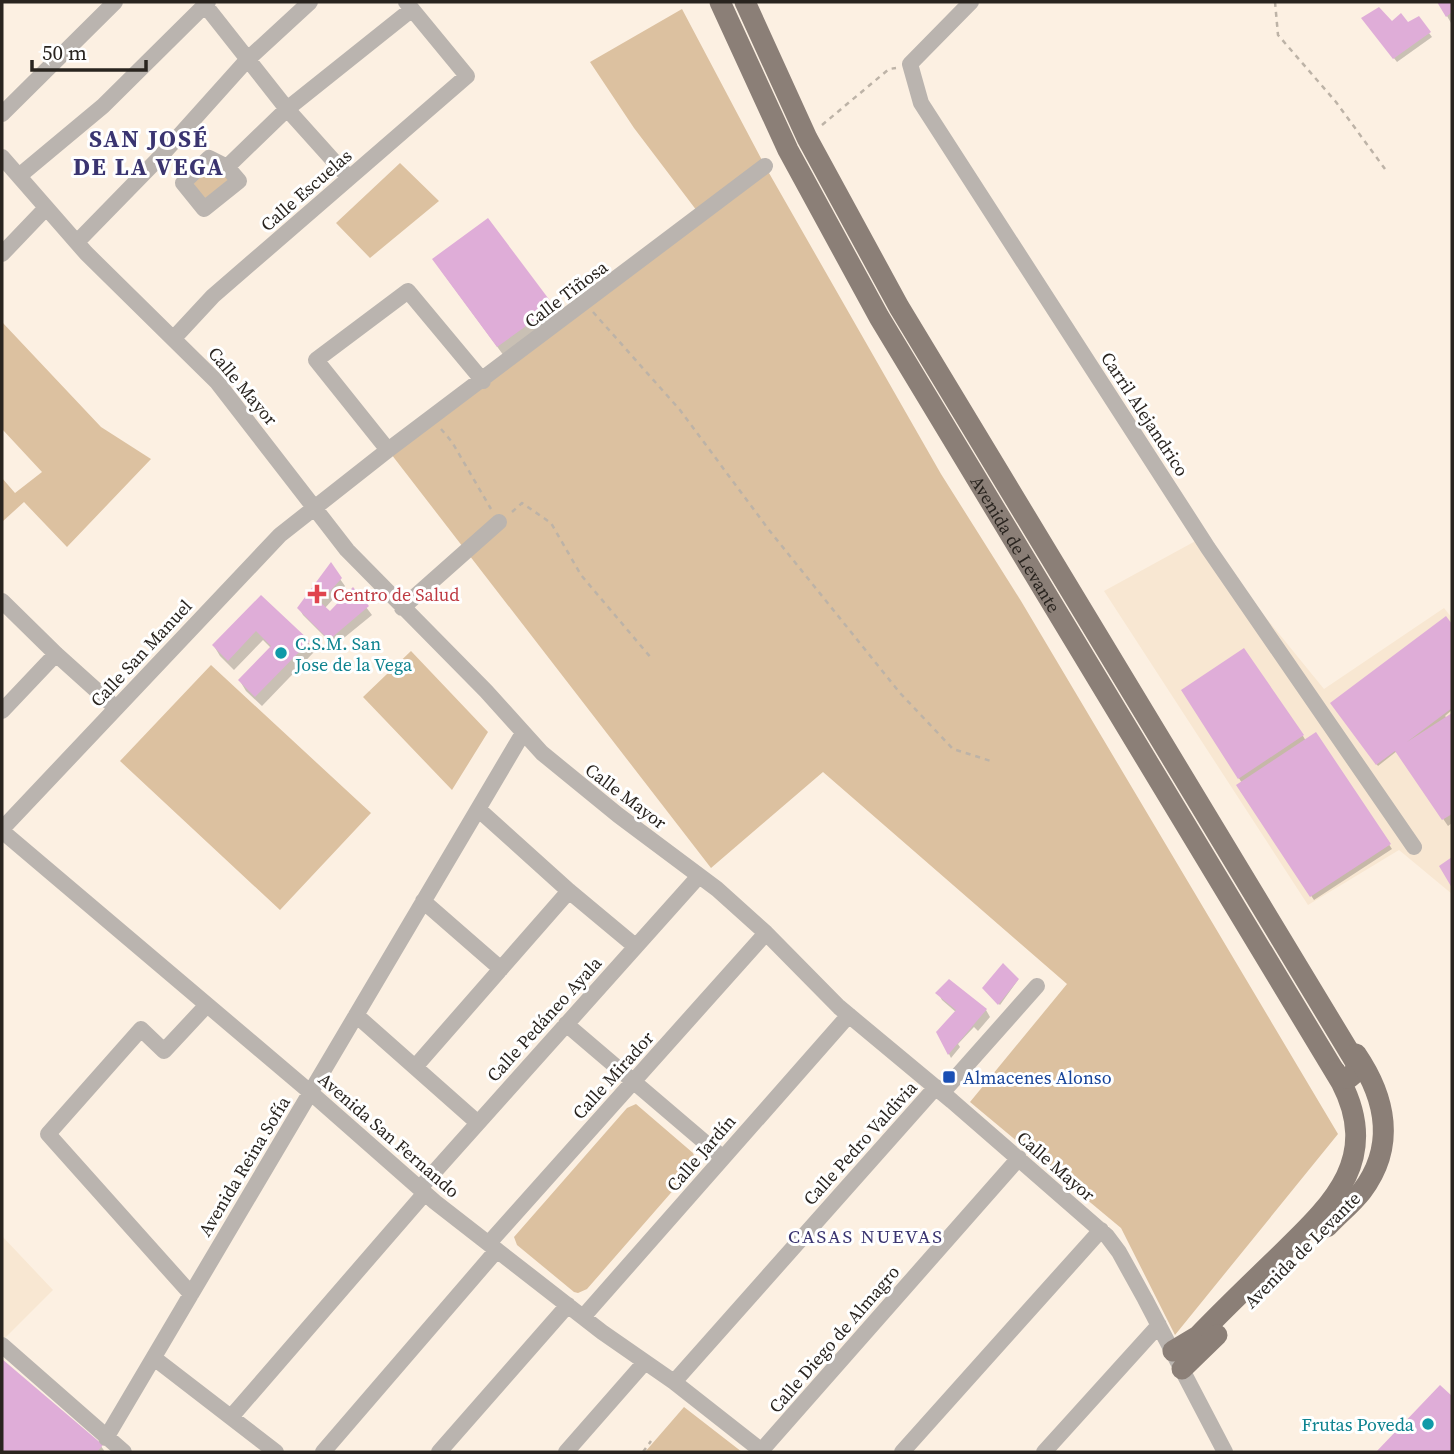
<svg xmlns="http://www.w3.org/2000/svg" width="1454" height="1454" viewBox="0 0 1454 1454" font-family="'Source Serif 4',serif">
<rect width="100%" height="100%" fill="#fcf0e2"/>
<!-- built -->
<path fill="#f8e7d2" d="M1201 538 1324 689 1444 608 1452 618V894L1399 850 1308 905 1104 591Z
M2 1236 53 1290 2 1341Z"/>
<!-- green -->
<path fill="#dcc1a0" d="M682 9 765 166 941 474 1021 601 1338 1134 1175 1335 1121 1228 970 1102 1067 984 823 772 711 868 388 450 700 215 634 128 590 62Z
M217 162 234 180 205 203 192 181Z
M400 163 439 201 370 258 336 223Z
M2 322 101 427 151 459 67 547 24 502 2 522V478L15 493 42 472 2 429Z
M411 651 488 732 452 790 363 697Z
M211 665 371 813 280 910 120 761Z
M636 1104 693 1153 697 1163 587 1289 578 1293 574 1292 517 1245 514 1237 627 1108Z
M684 1407 742 1452H645Z"/>
<!-- shadow -->
<path fill="#0003" d="M1439 2H1452L1451 23Z
M1418 18 1432 37 1397 62 1366 23 1407 24Z
M488 220 558 317 504 356 440 269Z
M340 579 345 586 325 608 331 613 353 590 372 615 334 646 303 615 299 608Z
M261 597 308 642 314 652 262 706 246 691 240 681 271 648 263 640 234 670 220 656 214 646Z
M1446 618 1452 627V710L1445 716 1447 718 1452 715V823L1448 826 1397 751 1378 766 1332 703Z
M1187 697 1303 736 1306 741 1316 734 1392 849 1314 900 1240 790 1242 783Z
M1018 980 1000 1005 985 990Z
M938 993 986 1010 990 1017 978 1031 974 1027 958 1044 960 1047 951 1058 938 1032 957 1013 942 1000Z
M2 1361 101 1446 105 1452H2Z
M1440 1387 1452 1398V1452H1379Z"/>
<!-- building -->
<path fill="#dfadd8" d="M1437 2H1452V12L1446 17Z
M1379 7 1392 21 1401 13 1408 22 1419 16 1431 32 1393 59 1361 18Z
M488 218 554 306 497 347 432 259Z
M331 562 342 578 320 602 330 611 353 587 369 606 329 640 297 608Z
M261 595 310 641 255 697 238 680 271 646 256 631 228 661 212 645Z
M1446 616 1452 624V708L1407 742 1452 713V814L1442 820 1395 751 1376 765 1330 703Z
M1244 648 1304 735 1238 779 1181 690Z
M1316 732 1391 844 1310 897 1236 785Z
M1452 857V888L1439 866Z
M1003 963 1019 979 998 1005 982 988Z
M949 979 987 1009 948 1055 936 1032 956 1010 935 993Z
M2 1359 103 1445 97 1452H2Z
M1440 1385 1452 1396V1452H1376Z"/>
<g fill="none" stroke-linecap="round" stroke-linejoin="round">
<!-- path -->
<path stroke="#bdb3a7" stroke-width="2.5" stroke-dasharray="5 5" stroke-linecap="butt" d="M1275 2 1278 35 1336 102 1385 169
M822 125 889 69 896 68
M593 312 680 410 769 530 900 693 953 749 994 762
M441 429 452 442 491 509
M512 512 522 503 551 523 581 575 652 659
M643 1452 651 1441"/>
<!-- minor -->
<path stroke="#bab4af" stroke-width="16" d="M971 2 910 64 921 103 1208 548 1414 847
M205 5 287 109 349 178
M2 114 115 2
M2 157 86 253 217 382 347 550 486 691 542 753 618 815 717 889 766 933 839 1007 952 1101 1107 1236 1119 1252 1145 1299 1225 1452
M209 158 227 167 239 181 204 209 183 183Z
M227 167 287 109 411 10
M19 176 103 106 208 2
M77 242 160 157 247 60 310 2
M2 254 46 208
M174 338 213 296 467 76 406 2
M388 450 316 360 408 291 483 381
M2 601 56 654 116 708
M402 608 499 522
M2 711 56 654
M478 809 569 891 635 946
M2 829 280 535 388 450 765 166
M2 831 310 1092 435 1202 602 1332 674 1382 763 1452
M423 901 501 969
M356 1015 478 1123
M566 1024 722 1157
M415 1067 569 891
M942 1093 1037 986
M420 1188 699 876
M489 1243 766 933
M191 1294 48 1134 141 1029 164 1051 206 1006
M583 1317 849 1015
M2 1345 124 1452
M154 1358 276 1452
M674 1382 936 1087
M231 1417 425 1193
M106 1438 523 733
M761 1451 1019 1158
M323 1452 497 1250
M439 1452 568 1305
M566 1452 645 1362
M902 1452 1101 1230
M1044 1452 1159 1325"/>
<!-- major -->
<g stroke="#8b7f77" stroke-width="21">
<path id="s1" d="M720 2 788 150 879 317 1341 1082C1382 1161 1330 1206 1278 1257 1251 1283 1224 1309 1198 1336L1173 1351"/>
<path d="M745 2 807 138 899 307 1356 1063 1355 1073 1349 1078 1339 1077 1335 1071"/>
<path d="M1327 1227C1338 1215 1352 1204 1362 1191 1396 1146 1386 1098 1356 1054"/>
<path d="M1182 1369 1217 1335"/>
</g>
</g>
<!-- markers -->
<path fill="#e0444e" stroke="#fff" stroke-width="2.5" d="M313.5 583.5h7v7h7v7h-7v7h-7v-7h-7v-7h7z"/>
<g fill="#0f9aa8" stroke="#fff" stroke-width="2.5">
<circle cx="281" cy="653" r="7"/>
<circle cx="1428" cy="1424" r="7"/>
</g>
<rect fill="#1a4fb4" stroke="#fff" stroke-width="2.5" x="942" y="1070" width="14" height="14" rx="3.5"/>
<g text-anchor="middle" dominant-baseline="central" stroke-width="6" stroke-linejoin="round" paint-order="stroke">
<!-- street labels -->
<g font-size="18" fill="#29241f" stroke="#fff">
<text transform="translate(306 190) rotate(-41)">Calle Escuelas</text>
<text transform="translate(566 294) rotate(-37)">Calle Tiñosa</text>
<text transform="translate(243 386) rotate(50)">Calle Mayor</text>
<text transform="translate(1145 414) rotate(57)">Carril Alejandrico</text>
<text stroke="none"><textPath href="#s1" startOffset="618">Avenida de Levante</textPath></text>
<text transform="translate(141 653) rotate(-47)">Calle San Manuel</text>
<text transform="translate(626 796) rotate(37)">Calle Mayor</text>
<text transform="translate(544 1019) rotate(-48)">Calle Pedáneo Ayala</text>
<text transform="translate(613 1075) rotate(-48)">Calle Mirador</text>
<text transform="translate(389 1135) rotate(41)">Avenida San Fernando</text>
<text transform="translate(860 1143) rotate(-48)">Calle Pedro Valdivia</text>
<text transform="translate(701 1153) rotate(-49)">Calle Jardín</text>
<text transform="translate(244 1166) rotate(-59)">Avenida Reina Sofía</text>
<text transform="translate(1056 1166) rotate(41)">Calle Mayor</text>
<text transform="translate(1302 1250) rotate(-45)">Avenida de Levante</text>
<text transform="translate(834 1339) rotate(-49)">Calle Diego de Almagro</text>
</g>
<!-- health labels -->
<g font-size="18" fill="#be3a42" stroke="#fff" text-anchor="start">
<text x="333" y="594">Centro de Salud</text>
</g>
<!-- culture labels -->
<g font-size="18" fill="#0d838f" stroke="#fff" text-anchor="start">
<text x="295" y="643">C.S.M. San<tspan x="295" dy="21">Jose de la Vega</tspan></text>
<text x="1414" y="1424" text-anchor="end">Frutas Poveda</text>
</g>
<!-- transit labels -->
<g font-size="18" fill="#164399" stroke="#fff" text-anchor="start">
<text x="963" y="1077">Almacenes Alonso</text>
</g>
<!-- neighbourhood labels -->
<g font-size="19" letter-spacing="2" fill="#3a3470" stroke="#fff">
<text x="866" y="1236">CASAS NUEVAS</text>
</g>
<!-- district labels -->
<g font-size="24" font-weight="bold" letter-spacing="2" fill="#3a3470" stroke="#fff">
<text x="149" y="138">SAN JOSÉ<tspan x="149" dy="28">DE LA VEGA</tspan></text>
</g>
</g>
<!-- border -->
<rect width="1454" height="1454" fill="none" stroke="#29241f" stroke-width="7"/>
<!-- scale -->
<path d="M32 60v10h114v-10" fill="none" stroke="#29241f" stroke-width="3.5"/>
<text x="42" y="60" font-size="21" fill="#29241f" stroke="#ffffff" stroke-width="5" paint-order="stroke">50 m</text>
</svg>
